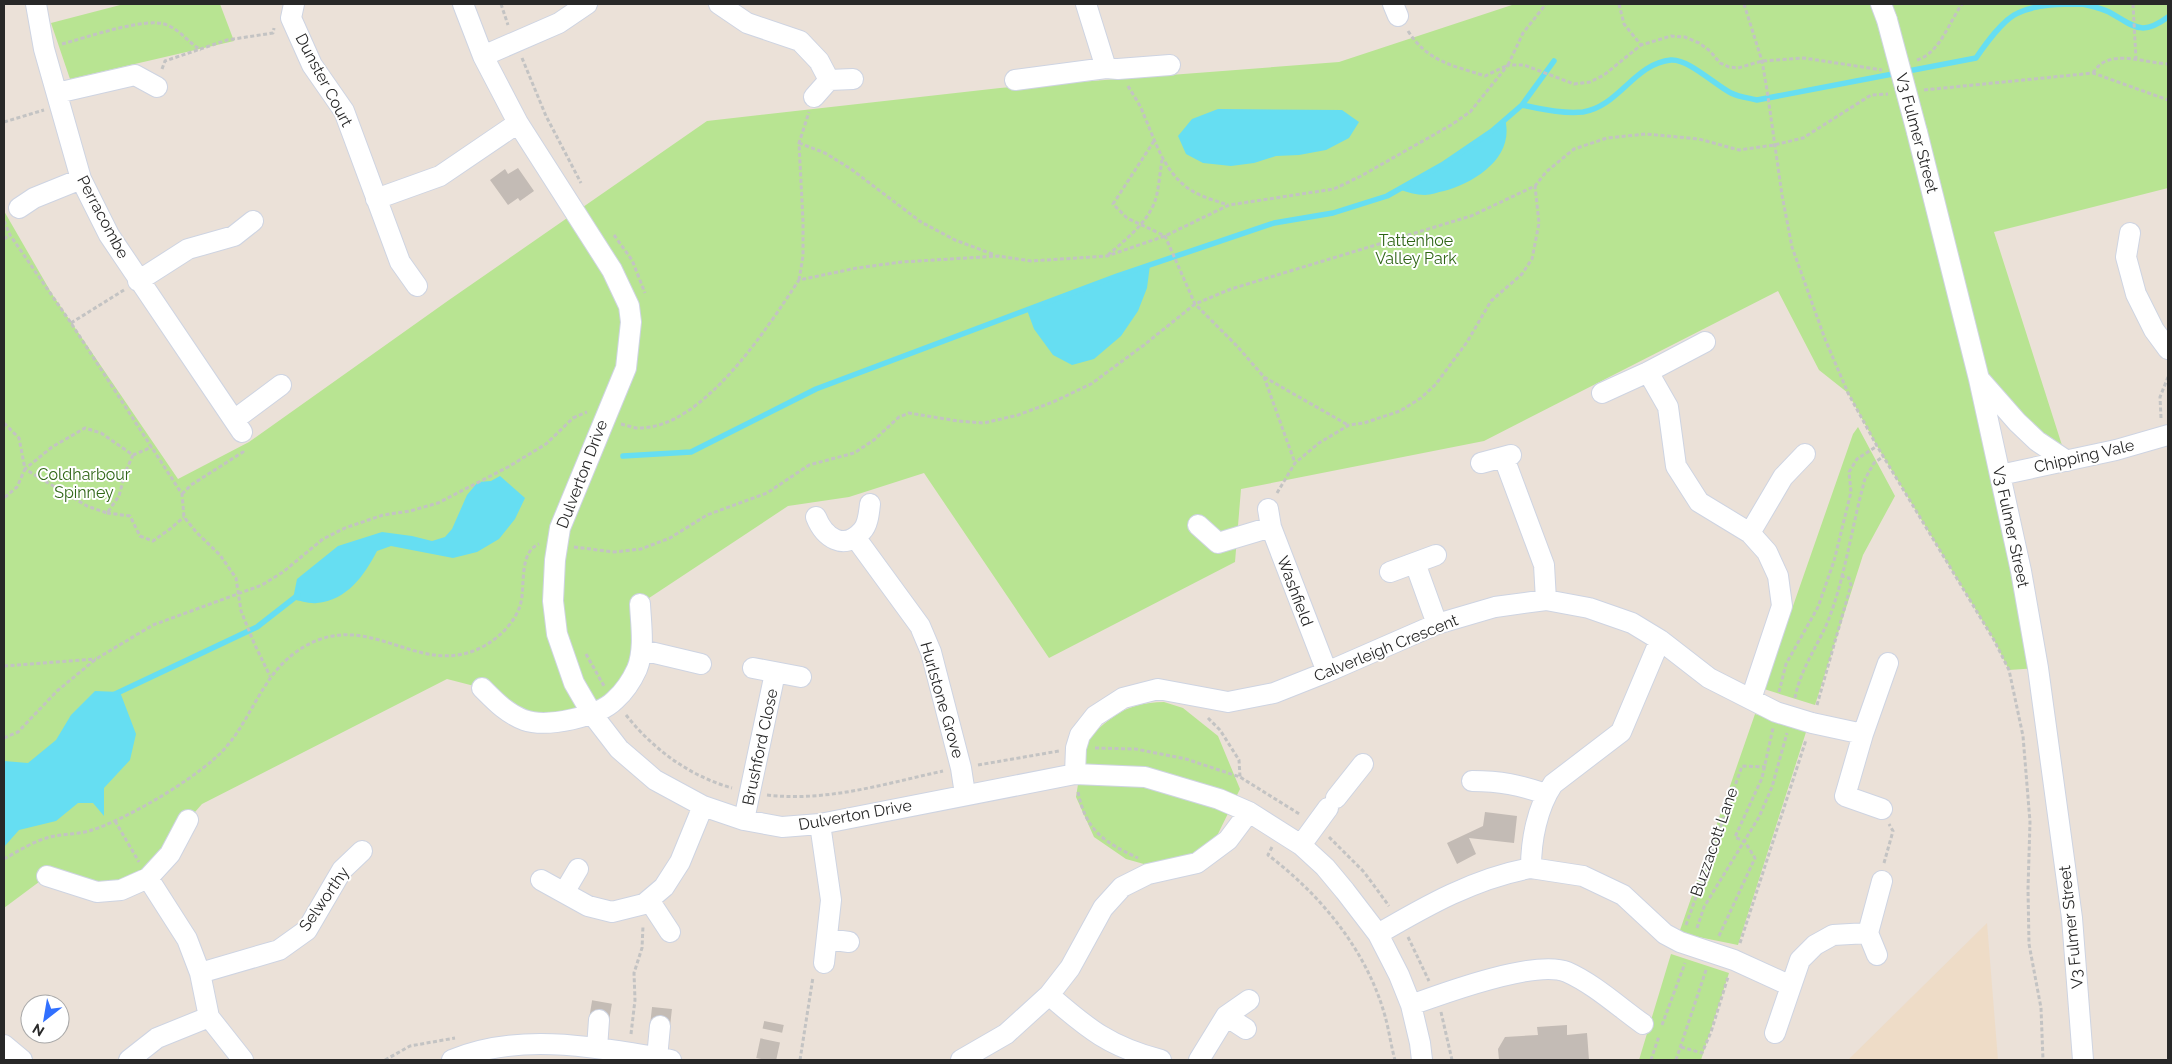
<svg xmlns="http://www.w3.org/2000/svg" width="2172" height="1064" viewBox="0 0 2172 1064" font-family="Raleway,sans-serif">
<rect width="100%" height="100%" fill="#ebe1d8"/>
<!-- education -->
<path fill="#eedcc7" d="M1987 923 1998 1060H1848Z"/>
<!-- green -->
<path fill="#b8e492" d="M124 4H220L234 41 70 79 51 23Z
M1515 4H2168V188L1994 232 2067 461 1980 380 2038 668 2009 670 1994 640 1877 446 1848 393 1819 370 1778 291 1484 441 1241 489 1235 562 1049 658 924 473 849 497 788 506 640 604 642 650 615 701 526 721 482 688 447 679 202 804 188 820 170 854 121 890 47 876 4 908V211L52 294 178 479 249 442 449 300 707 121 1000 88 1339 62Z
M1858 427 1895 496 1863 555 1815 705 1764 689 1853 434Z
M1164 702 1183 708 1218 736 1240 789 1214 842 1187 859 1151 866 1126 859 1094 837 1076 797 1085 740C1114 716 1124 703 1164 702Z
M1755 714 1807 729 1738 945 1679 933Z
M1671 954 1729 973 1701 1060H1639Z"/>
<!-- water -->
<path fill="#66def2" d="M1218 109 1342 110 1359 122 1349 138 1326 150 1299 155 1276 156 1254 163 1231 166 1203 163 1186 154 1178 136 1192 119Z
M1505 119C1515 157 1476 182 1444 191 1438 192 1431 195 1425 195 1416 195 1407 192 1398 189 1436 169 1473 147 1505 119Z
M1150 265 1147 288 1138 311 1121 336 1094 359 1072 365 1053 355 1034 329 1027 310Z
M500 476 525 498 515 519 499 539 477 552 453 558 391 546 377 551C364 576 347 600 317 603 310 604 300 601 293 599L297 579 338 546 382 532 412 536 432 541 445 537 452 529 467 495 478 482 491 481Z
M95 691 120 692 136 734 130 760 104 788V816L93 803H78L56 821 19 830 4 847V761L28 763 56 740 71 715Z"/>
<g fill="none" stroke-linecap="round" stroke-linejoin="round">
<!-- stream -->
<path stroke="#66def2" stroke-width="5.5" d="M2083 4C2091 6 2101 8 2109 12 2134 26 2141 37 2168 17
M1522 105 1554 61
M623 456 691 452 816 389 1117 276 1274 223 1333 213 1387 196 1442 165 1492 131 1522 105C1542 109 1562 114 1583 112 1618 107 1635 63 1671 60 1689 59 1715 85 1731 93 1739 97 1749 98 1757 100L1976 58C1985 45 2003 19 2018 13 2036 4 2063 4 2083 4
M113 695 257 627 298 595"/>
</g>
<!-- building -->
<path fill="#c3bbb5" d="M518 168 534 191 520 201 518 198 508 205 490 180 505 169 508 174Z
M1485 812 1517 816 1514 843 1469 838 1476 854 1457 864 1447 843 1483 826Z
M1567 1025V1035L1587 1033 1589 1060H1499L1498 1049 1505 1037 1538 1035 1537 1027Z"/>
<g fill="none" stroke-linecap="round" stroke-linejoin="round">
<!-- minor-tunnel -->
<path stroke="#c4bcb5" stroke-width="20" stroke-dasharray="20 10" stroke-linecap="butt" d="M599 1020 602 1002
M660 1026 662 1008
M766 1060 774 1023"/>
<defs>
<path id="minor" d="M36 4 44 49 81 179 109 235 242 432
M294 4 291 18 312 65 344 111 400 262 417 286
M463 4 483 56 518 123 612 270 629 306 631 322 626 368 560 528 555 560 553 601 557 634 574 683 592 714 619 749 655 780 703 806 744 820 782 827 820 824 1075 774 1145 777 1219 799 1249 812 1301 845 1325 867 1345 891 1378 934 1399 975 1411 1005 1420 1043 1422 1060
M719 4 747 23 800 41 819 61 829 80 853 79
M1086 4 1106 68
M1393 4 1398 16
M1881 4 1887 20
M483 56 559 23 587 4
M1015 80 1106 68 1118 69 1170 65
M57 93 135 75 157 87
M814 97 829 80
M1917 132 1979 379 2021 571 2038 668 2072 918 2083 1060
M376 199 440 176 518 123
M19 208 34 198 81 179
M2130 233 2126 257 2136 294 2154 330 2168 349
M138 281 188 249 234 236 253 221
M1648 372 1668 407 1676 466 1699 502 1750 533 1767 552 1778 576 1782 606 1751 699
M1981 381 2017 422 2037 441 2067 461
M1602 393 1648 372 1705 342
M234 420 281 385
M1504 458 1544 565 1546 600
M1481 463 1511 455
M2000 475 2116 450 2168 435
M1268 509 1271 527 1327 672
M816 517C824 537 844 552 862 531 868 525 869 513 870 504
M1198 525 1218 543 1271 527
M1750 533 1783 477 1805 454
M855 537 920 626 931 652 961 768 965 794
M1415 563 1437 624
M1390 572 1436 555
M1660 640 1709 678 1776 712 1812 723 1863 734
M642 650 701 664
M753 668 801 677
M482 688C495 701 506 713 524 720 547 728 598 717 615 700 624 692 632 680 637 669 645 649 641 625 640 604
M1075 774 1076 748 1080 735 1095 716 1123 698 1158 689 1228 702 1274 693 1327 672 1437 624 1495 607 1546 600 1589 608 1632 623 1660 640 1621 732 1553 784C1537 808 1531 840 1531 868 1475 878 1426 906 1378 934
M1472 781C1501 781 1519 785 1546 794
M1336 798 1363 764
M1882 809 1845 796 1863 734 1888 663
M744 820 775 673
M820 824 831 900 824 963
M1301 845 1328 808
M1531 868 1583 876 1623 895 1665 934 1680 942 1734 960 1791 986
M47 876 97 892 121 890 148 878 170 854 188 820
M148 878 187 939 200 973 209 1017 243 1060
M541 880 588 906 612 912 644 904 664 887 680 862 703 806
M565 891 578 869
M649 900 670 932
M827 939 849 942
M1877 955 1868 933 1882 881
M200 973 279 950 307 930 342 870 362 851
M1049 995C1088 1029 1110 1047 1161 1060
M1411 1005C1444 993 1536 959 1567 972 1594 984 1619 1007 1643 1024
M1226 1016 1246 1029
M1775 1033 1800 960 1815 945 1833 935 1868 933
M4 1045 22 1060
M597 1048 599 1020
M657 1058 660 1026
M129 1060 157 1038 209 1017
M452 1060C521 1031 600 1048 671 1060
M961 1060 1006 1034 1049 995 1070 968 1103 908 1122 887 1148 874 1197 863 1228 840 1249 812
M1199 1060 1226 1016 1249 1000"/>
</defs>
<!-- minor casing -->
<use href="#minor" stroke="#ced4e2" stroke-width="22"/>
<!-- path -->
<path stroke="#c3c3c3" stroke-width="3" stroke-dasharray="4 2.5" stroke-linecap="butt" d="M501 4 508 25
M1619 4 1624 24 1641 45
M1744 4 1762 61 1767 90 1782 195 1792 247 1825 339 1848 393 1877 446 1994 640 2009 670 2023 736 2030 822 2028 889 2029 944 2041 1008 2043 1060
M2133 4 2136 59
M1408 31C1428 62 1452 65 1485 76L1508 65 1523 33 1546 4
M62 44C85 38 147 16 167 25 180 30 189 43 201 50
M522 58 546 116 581 183
M1917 60C1940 53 1949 22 1962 4
M162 69 165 61 227 40 273 33 274 28
M2093 73C2108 47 2144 63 2168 64
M1128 86C1133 95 1140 104 1143 113 1155 140 1162 167 1185 186 1197 196 1214 200 1228 205
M1924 90 2093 73 2168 100
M4 122 44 110
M1154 141 1113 204 1127 218 1165 236 1195 304 1237 346 1264 377 1348 425
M799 143 825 153 851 169 921 222 955 240 995 255
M4 221 10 235 71 323 182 494 184 517 197 533 220 555 236 578 241 611 254 643 270 676
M614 235 632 260 645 293
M4 239 10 235
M1108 255C1125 240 1149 222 1156 198 1159 186 1160 172 1162 160
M799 280 803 256V221L799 143 809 112
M71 323 124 290
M1264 377 1295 463
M2161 418 2160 397 2168 377
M4 423 19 438 25 469 17 487 4 498
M621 424C626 425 631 427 636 428 702 431 767 328 799 280L857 268 902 262 998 256 1031 261 1107 256 1165 236 1229 205 1334 189 1361 176 1451 125 1470 112 1508 65H1524L1574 84 1590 82 1604 75 1641 45 1671 36 1685 37 1699 43 1710 51 1720 63 1729 67 1738 68 1762 61 1804 58 1882 70
M133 455 125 473 119 496 107 513 87 506 25 469 52 447 85 428 101 433 133 455 152 447
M1277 493 1295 463 1319 443 1349 425 1364 423 1400 411 1421 398 1436 384 1467 342 1491 301 1522 274 1532 259 1539 223 1535 186
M182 494 191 485 243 452V449
M107 513 130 516 140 536 153 541 170 529 184 517
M574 547 614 552 641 549 670 538 707 515 767 493 809 465 854 453 874 440 899 417 909 413 958 421 984 423 1018 415 1053 402 1091 384 1144 345 1195 304 1231 289 1471 216 1535 186 1546 172 1574 149 1607 138 1646 134 1699 139 1739 150 1774 145 1803 138 1871 95 1888 94
M586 654 604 686
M4 666 96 659
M1779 692 1786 664 1818 607 1834 561 1851 492 1849 472 1857 459 1877 446
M1795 698C1800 670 1817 647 1828 621 1845 578 1852 525 1865 479L1874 463 1884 456
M1817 705 1851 585 1849 578 1841 576
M626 715C653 749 689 776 732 788
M1208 718 1220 730 1239 760 1240 777
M4 738 18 732 57 691 96 659 153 625 262 585 283 572 323 539 345 528 383 515 410 511 438 503 508 467 546 444 573 418 587 412
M1095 748 1136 749 1186 759 1240 777 1301 815
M978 765 1059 751
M1078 792C1086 831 1104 842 1138 858
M767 795C827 802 884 784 943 771
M115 821 139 862
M1329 837 1364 872 1389 906
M1272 847 1268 855C1321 895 1367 951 1385 1016 1389 1030 1391 1046 1395 1060
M4 859C20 850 37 839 55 836 66 834 78 834 89 831 125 820 184 785 213 760 256 724 258 664 318 640 379 617 425 680 486 645 501 636 517 620 521 602 525 585 519 552 539 544
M1884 863 1893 831 1889 824
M1686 925 1742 766 1766 767
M1697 928 1704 907 1759 817 1772 787 1787 733
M1719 936 1755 858 1745 842 1735 837 1762 778 1773 728
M1408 937 1429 981
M1740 943 1806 740
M1441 1012 1452 1060
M1662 1025 1685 963
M631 1034 635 1000 634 973 642 948 643 926
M1681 1047 1702 1053 1711 1032 1728 977
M385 1060 410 1046 455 1038
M800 1060 813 977
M1651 1060 1659 1036
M1676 1060 1706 970"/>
<!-- minor -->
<use href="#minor" stroke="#fff" stroke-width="20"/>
<defs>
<path id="minor-bridge" d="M1887 20 1917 132"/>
</defs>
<!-- minor-bridge casing -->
<use href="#minor-bridge" stroke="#ced4e2" stroke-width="22" stroke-linecap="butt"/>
<!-- minor-bridge -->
<use href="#minor-bridge" stroke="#fff" stroke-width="20"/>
</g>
<g text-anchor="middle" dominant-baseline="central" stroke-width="4" stroke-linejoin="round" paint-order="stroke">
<!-- street labels -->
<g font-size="16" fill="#282828" stroke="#fff">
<text transform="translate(324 80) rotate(62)">Dunster Court</text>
<text transform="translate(1917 133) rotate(75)">V3 Fulmer Street</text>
<text transform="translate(103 217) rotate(62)">Perracombe</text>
<text transform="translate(2084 456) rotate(-13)">Chipping Vale</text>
<text transform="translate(582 474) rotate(-69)">Dulverton Drive</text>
<text transform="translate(2011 527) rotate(78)">V3 Fulmer Street</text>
<text transform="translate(1295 591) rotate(69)">Washfield</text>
<text transform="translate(1386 648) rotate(-22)">Calverleigh Crescent</text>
<text transform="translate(942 700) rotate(74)">Hurlstone Grove</text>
<text transform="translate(760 747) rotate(-78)">Brushford Close</text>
<text transform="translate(855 815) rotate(-10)">Dulverton Drive</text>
<text transform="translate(1714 842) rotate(-71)">Buzzacott Lane</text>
<text transform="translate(324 899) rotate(-55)">Selworthy</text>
<text transform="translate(2071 927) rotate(-96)">V3 Fulmer Street</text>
</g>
<!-- park labels -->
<g font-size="16" fill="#306617" stroke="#fff">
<text x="1416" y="240">Tattenhoe<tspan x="1416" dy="18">Valley Park</tspan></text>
<text x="84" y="474">Coldharbour<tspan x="84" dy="18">Spinney</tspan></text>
</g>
</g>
<!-- border -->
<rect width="2172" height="1064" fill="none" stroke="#282828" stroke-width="10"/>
<!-- north arrow -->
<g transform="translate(45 1019) rotate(211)"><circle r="24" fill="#ffffff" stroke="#a9a9a9"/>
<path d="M0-4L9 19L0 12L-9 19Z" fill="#3170ff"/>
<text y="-8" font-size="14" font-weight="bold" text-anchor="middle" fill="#282828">N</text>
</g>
</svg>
